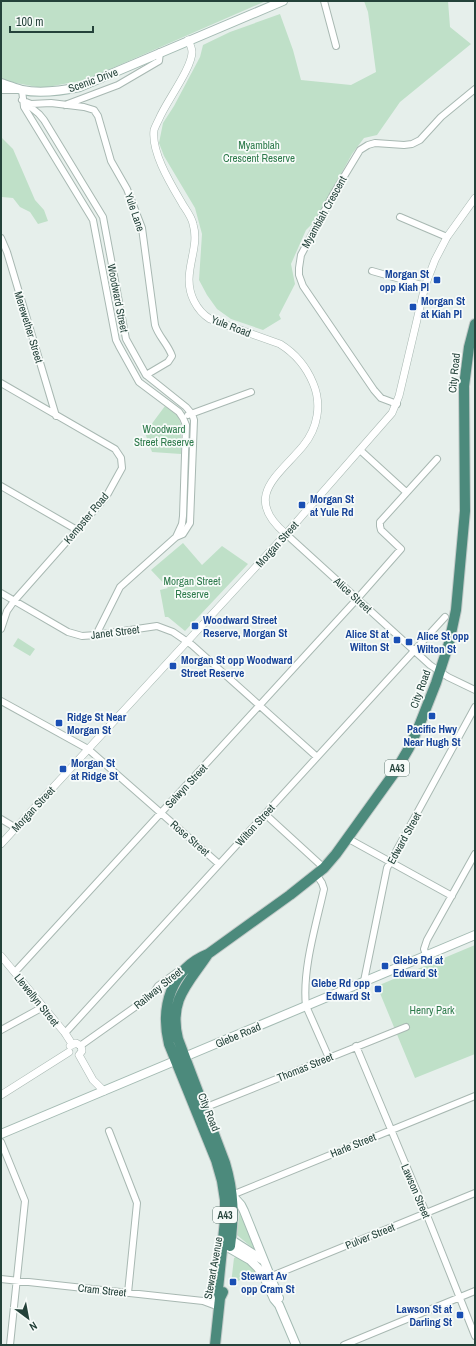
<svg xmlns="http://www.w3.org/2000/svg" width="476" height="1346" viewBox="0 0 476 1346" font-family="'Archivo Narrow',sans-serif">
<rect width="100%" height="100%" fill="#e6efeb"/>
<!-- green -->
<path fill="#bfe0c8" d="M1 1H266L85 80 42 88 6 81 1 78Z
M364 1H448L450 27 471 44 400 102 377 135 364 138 352 154 315 221 306 230 291 264 295 284 279 315 281 319 263 330 231 319 217 309 207 295 199 280 202 234 195 208 164 156 159 143 163 123 174 106 200 57 203 45 230 32 280 14 293 50 301 80 351 85 376 72 368 12Z
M1 137 13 149 35 200 44 210 48 221 38 224 30 212 20 207 13 198 2 197 1 196Z
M165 406 178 416 181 424V454L152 452 145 433Z
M183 543 202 565 222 546 248 564 185 631 168 617H165L160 590 168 588 151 570Z
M18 638 35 649 30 656 13 646Z
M475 945V1054L415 1078 377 986Z
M240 1207 248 1226 256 1251 237 1235Z
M239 1255 258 1272 231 1284 234 1258Z"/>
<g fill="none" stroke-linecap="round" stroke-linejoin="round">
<defs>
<path id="minor" d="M324 1 336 46
M1 90H22L24 107 93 220 116 340 119 346 139 382 179 412 183 418 186 425 183 516 182 524 176 537
M22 100 39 114 44 120 103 217 126 339 146 375 186 407 192 414 194 420 190 523 183 534 176 537 120 587 96 635
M26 102 31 104 51 103 84 107 94 110 98 116 111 161 127 189 142 228 155 325C158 336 168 344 172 356L168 362 146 375
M65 105 118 85 159 61 160 52
M400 217 447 237
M1 238 7 252 56 416
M372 271 425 286
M1 383 115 449 121 458 122 468 106 497 14 601 7 611 1 629
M397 404 381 398 374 390 303 286 299 275V268L301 255 334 193 360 150 368 145 375 143 404 145 412 144 420 140 441 117 475 89
M188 415 251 392
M360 450 406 492
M1 486 77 530
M286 534 430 665 448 677 475 690
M1 593 68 632 82 636 96 635 157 626 173 632 192 645 317 757
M1 701 88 749 219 864
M265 814 324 868
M1 819 16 828
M347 838 452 896
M316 874 322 883 324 889C316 925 302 970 306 1006L329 1058
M426 955 424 949 427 940 475 854
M15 972 357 599 401 549 381 530 380 526V522L437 459
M364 981 387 868 475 707
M1 1030 43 1007
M65 1033 445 617
M80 1046 152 995 158 986 180 970
M356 1046 426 1213 475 1336
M204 1108 406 1027
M109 1131 137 1203 128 1293
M1 1142 25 1201 10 1345
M232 1195 475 1096
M267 1278 475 1193
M1 1279 203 1301 220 1298
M203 1301 219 1307
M344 1345 475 1291"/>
<path id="tertiary" d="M188 40C190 44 192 48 192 52 192 68 166 102 159 119 157 123 155 127 154 130 151 153 172 186 183 205 187 211 192 218 193 224 201 250 180 273 194 301 198 309 202 314 210 319L280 344C296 354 306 366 313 383 322 404 318 428 303 446 278 476 242 497 286 534
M1 844 286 534 392 413 399 396 425 286 435 260 447 237 475 198
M1 956 65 1033 72 1044
M70 1046 76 1043 81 1046 82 1051 79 1055
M79 1055 93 1080 104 1091
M1 1095 69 1052"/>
<path id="secondary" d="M1 83C8 85 15 88 22 90 41 94 61 91 80 87L283 1
M1 1134 475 935
M232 1195 241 1205 244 1211 279 1298
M264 1261 230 1239 223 1242 229 1248 250 1260 258 1268 265 1279 274 1299 279 1305 296 1345"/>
<path id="trunk" d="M208 954C189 983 168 999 178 1039L225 1163C234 1193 234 1216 230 1246
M220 1298 218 1289 225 1220V1200L222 1181 216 1160 169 1044C160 1007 171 969 208 954L290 895 324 868 336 854 395 772 409 748 419 726 436 683 449 643 456 610 465 511 464 386 469 347 475 324
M215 1345 220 1298 223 1292"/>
</defs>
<!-- minor casing -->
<use href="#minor" stroke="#a8b8b2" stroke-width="8"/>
<!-- tertiary casing -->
<use href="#tertiary" stroke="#a8b8b2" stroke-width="8"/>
<!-- secondary casing -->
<use href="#secondary" stroke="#a4bbb3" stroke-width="10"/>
<!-- trunk casing -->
<use href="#trunk" stroke="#c2cac8" stroke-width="12"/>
<!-- minor -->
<use href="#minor" stroke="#fff" stroke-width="6"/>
<!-- tertiary -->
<use href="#tertiary" stroke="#fff" stroke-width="7"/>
<!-- secondary -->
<use href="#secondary" stroke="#fff" stroke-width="8"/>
<!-- trunk -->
<use href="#trunk" stroke="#4c8a7c" stroke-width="10"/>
</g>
<!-- markers -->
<g fill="#1a4fb4" stroke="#f7fbf9" stroke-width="1.5">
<rect x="433" y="276" width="8" height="8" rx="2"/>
<rect x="409" y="303" width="8" height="8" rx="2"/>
<rect x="298" y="501" width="8" height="8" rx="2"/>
<rect x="191" y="622" width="8" height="8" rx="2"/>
<rect x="393" y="636" width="8" height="8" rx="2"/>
<rect x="405" y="638" width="8" height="8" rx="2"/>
<rect x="169" y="662" width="8" height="8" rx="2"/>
<rect x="428" y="712" width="8" height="8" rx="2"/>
<rect x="55" y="719" width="8" height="8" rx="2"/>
<rect x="59" y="765" width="8" height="8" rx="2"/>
<rect x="381" y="962" width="8" height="8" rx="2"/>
<rect x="374" y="985" width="8" height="8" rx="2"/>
<rect x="229" y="1278" width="8" height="8" rx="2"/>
<rect x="456" y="1311" width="8" height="8" rx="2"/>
</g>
<g text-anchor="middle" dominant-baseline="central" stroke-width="3.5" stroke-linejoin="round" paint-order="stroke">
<!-- shield labels -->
<g fill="#f7fbf9" stroke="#637a73" stroke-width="1">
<rect x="385" y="760" width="24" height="16" rx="3"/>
<rect x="213" y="1207" width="24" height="16" rx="3"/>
</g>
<g font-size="10" font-weight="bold" fill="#24423a">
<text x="397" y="768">A43</text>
<text x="225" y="1215">A43</text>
</g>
<!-- street labels -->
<g font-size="11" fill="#24423a" stroke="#f7fbf9">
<text transform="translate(93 80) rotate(-20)">Scenic Drive</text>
<text transform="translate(135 212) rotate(71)">Yule Lane</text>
<text transform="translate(324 212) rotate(-61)">Myamblah Crescent</text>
<text transform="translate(118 298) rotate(79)">Woodward Street</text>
<text transform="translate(231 326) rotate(21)">Yule Road</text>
<text transform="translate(29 327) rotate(73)">Merewether Street</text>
<text transform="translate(454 373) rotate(-84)">City Road</text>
<text transform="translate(86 518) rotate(-50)">Kempster Road</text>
<text transform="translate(277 544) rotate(-48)">Morgan Street</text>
<text transform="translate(353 595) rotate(42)">Alice Street</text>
<text transform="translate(115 632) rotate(-7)">Janet Street</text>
<text transform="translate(420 689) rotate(-70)">City Road</text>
<text transform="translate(186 786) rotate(-47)">Selwyn Street</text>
<text transform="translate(33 809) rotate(-47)">Morgan Street</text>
<text transform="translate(255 825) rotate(-48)">Wilton Street</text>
<text transform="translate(190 838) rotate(41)">Rose Street</text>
<text transform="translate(404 838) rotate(-61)">Edward Street</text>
<text transform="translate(158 988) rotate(-39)">Railway Street</text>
<text transform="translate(37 1000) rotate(51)">Llewellyn Street</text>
<text transform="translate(238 1035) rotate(-23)">Glebe Road</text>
<text transform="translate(305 1067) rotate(-22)">Thomas Street</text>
<text transform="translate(209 1112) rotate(68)">City Road</text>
<text transform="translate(353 1145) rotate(-22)">Harle Street</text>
<text transform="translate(416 1191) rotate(67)">Lawson Street</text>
<text transform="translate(370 1236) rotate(-22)">Pulver Street</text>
<text transform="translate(213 1268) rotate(-80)">Stewart Avenue</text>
<text transform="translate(102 1290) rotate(6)">Cram Street</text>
</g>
<!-- park labels -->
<g font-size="11" fill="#2d7a4b" stroke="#f7fbf9">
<text x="259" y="145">Myamblah<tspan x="259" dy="13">Crescent Reserve</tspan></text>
<text x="164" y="429">Woodward<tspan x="164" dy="13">Street Reserve</tspan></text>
<text x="192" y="581">Morgan Street<tspan x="192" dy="13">Reserve</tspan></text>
<text x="432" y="1010">Henry Park</text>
</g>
<!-- transit labels -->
<g font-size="11" font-weight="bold" fill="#164399" stroke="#f7fbf9" text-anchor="start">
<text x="429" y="274" text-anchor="end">Morgan St<tspan x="429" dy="13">opp Kiah Pl</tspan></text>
<text x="421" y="301">Morgan St<tspan x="421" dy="13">at Kiah Pl</tspan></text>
<text x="310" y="499">Morgan St<tspan x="310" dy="13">at Yule Rd</tspan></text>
<text x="203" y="620">Woodward Street<tspan x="203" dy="13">Reserve, Morgan St</tspan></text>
<text x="389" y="634" text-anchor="end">Alice St at<tspan x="389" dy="13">Wilton St</tspan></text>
<text x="417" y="636">Alice St opp<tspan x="417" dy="13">Wilton St</tspan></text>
<text x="181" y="660">Morgan St opp Woodward<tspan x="181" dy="13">Street Reserve</tspan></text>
<text x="67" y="717">Ridge St Near<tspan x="67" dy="13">Morgan St</tspan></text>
<text x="432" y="729" text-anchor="middle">Pacific Hwy<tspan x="432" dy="13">Near Hugh St</tspan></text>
<text x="71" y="763">Morgan St<tspan x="71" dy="13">at Ridge St</tspan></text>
<text x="393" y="960">Glebe Rd at<tspan x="393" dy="13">Edward St</tspan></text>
<text x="370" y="983" text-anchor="end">Glebe Rd opp<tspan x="370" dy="13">Edward St</tspan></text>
<text x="241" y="1276">Stewart Av<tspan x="241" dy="13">opp Cram St</tspan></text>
<text x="452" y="1309" text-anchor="end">Lawson St at<tspan x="452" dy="13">Darling St</tspan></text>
</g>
</g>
<!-- border -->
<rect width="476" height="1346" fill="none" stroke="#24423a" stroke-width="4"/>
<!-- north arrow -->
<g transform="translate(28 1318) rotate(148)" stroke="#f7fbf9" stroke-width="3" paint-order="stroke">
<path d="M0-3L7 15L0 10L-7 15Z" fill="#24423a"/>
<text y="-6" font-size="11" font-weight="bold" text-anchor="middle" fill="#24423a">N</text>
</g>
<!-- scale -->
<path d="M10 26v6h83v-6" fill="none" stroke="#24423a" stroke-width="2"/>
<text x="16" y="26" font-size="12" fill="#24423a" stroke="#f7fbf9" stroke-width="3" paint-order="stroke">100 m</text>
</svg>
